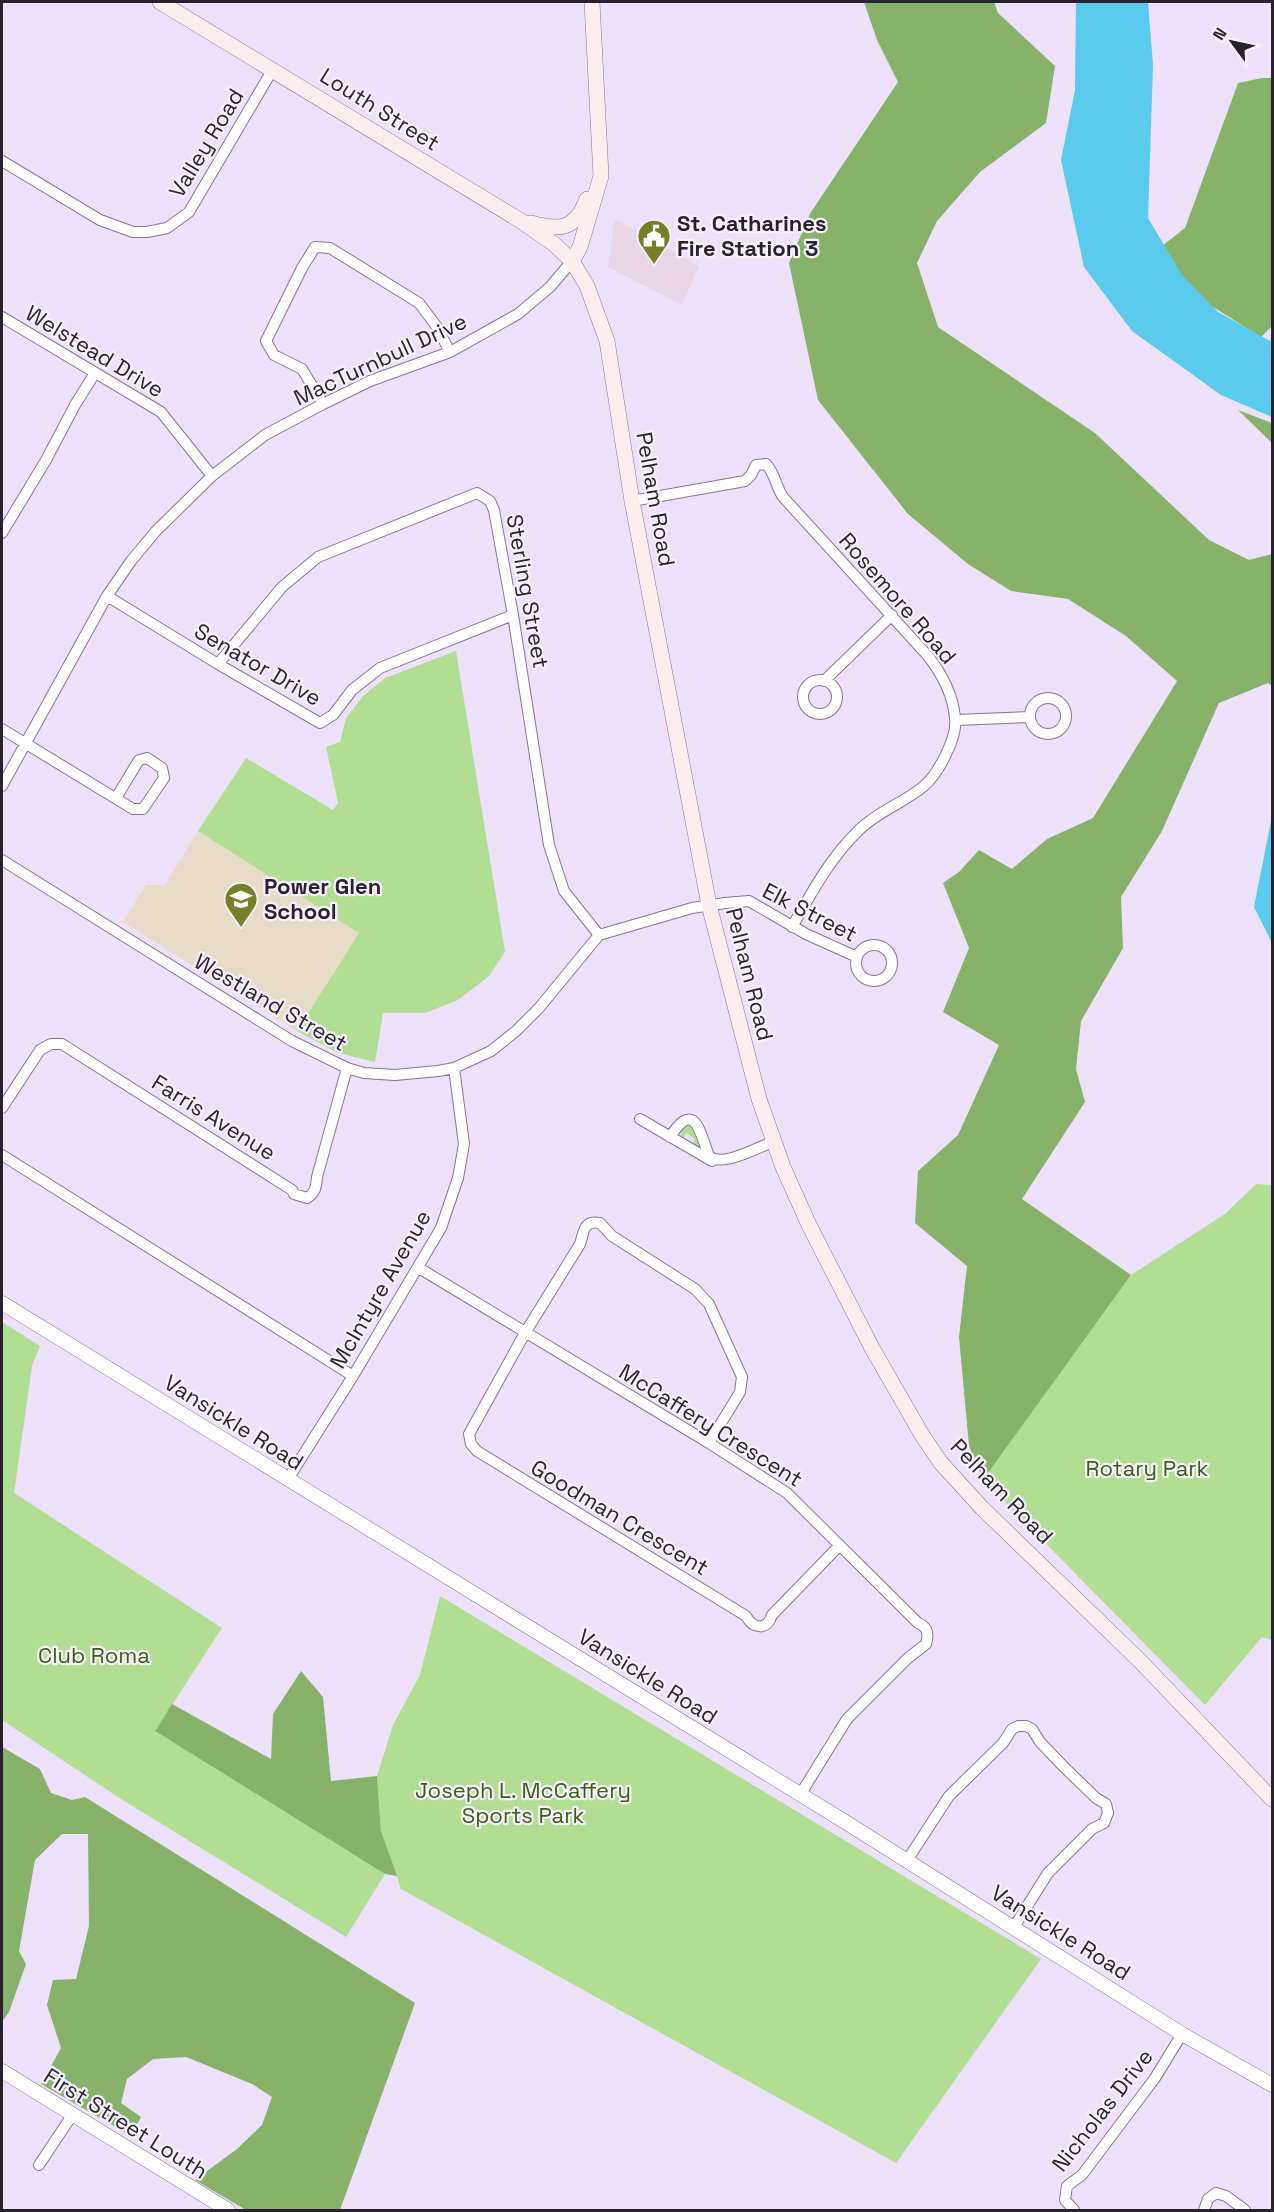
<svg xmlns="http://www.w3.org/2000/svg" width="1274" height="2212" viewBox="0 0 1274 2212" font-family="'Space Grotesk',sans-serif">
<rect width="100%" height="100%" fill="#ede1fb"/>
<!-- commercial -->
<path fill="#e9d6e7" d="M615 219 699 266 682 305 608 267Z"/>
<!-- education -->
<path fill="#e8dbc7" d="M198 831 359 933 297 1031 123 922 146 885H165Z"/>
<!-- green -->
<path fill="#b0de93" d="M456 651 505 952 489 976 458 1000 425 1013H383L375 1062 338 1053 297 1031 359 933 198 831 246 758 333 810 338 803 326 747 340 742 346 718 363 696 385 678Z
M692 1125 700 1143 697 1148 691 1146 695 1139 686 1133 682 1140 681 1132 684 1126Z
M1256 1184 1272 1185V1640L1262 1637 1205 1705 983 1480 1131 1275 1225 1214Z
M2 1322 40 1346 32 1366 14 1493 222 1628 155 1731 385 1874 346 1937 121 1799 2 1720Z
M440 1596 1041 1959 896 2163 401 1889 381 1831 377 1776 393 1725 420 1675Z"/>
<!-- forest -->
<path fill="#86b369" d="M864 2H994L998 13 1055 66 1046 123 980 172 937 221 917 263 938 327 1095 433 1209 540 1249 560 1272 554V686L1268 683 1219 703 1162 831 1121 897 1123 948 1081 1021 1076 1069 1085 1102 1022 1199 1131 1275 983 1480 969 1446 959 1337 967 1266 915 1223 918 1171 958 1135 999 1045 943 1012 969 948 943 883 959 872 979 850 1012 869 1047 839 1093 818 1177 681 1126 636 1068 599 1011 591 968 564 908 514 818 400 789 263 811 212 898 82 877 40Z
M1262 78H1272V326L1261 337 1181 287 1153 253 1185 228 1238 83Z
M1238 410 1272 423V443Z
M301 1671 323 1697 331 1781 377 1776 381 1831 397 1876 385 1874 155 1731 172 1704 271 1759 273 1714Z
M2 1747 40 1769 51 1793 72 1800 85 1797 415 2003 340 2210H246L195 2180 237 2149 262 2125 272 2097 252 2084 186 2057 153 2059 127 2079 121 2103 141 2117 131 2136 41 2084 61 2048 47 2005 53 1980 76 1979 89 1926 88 1834H62L35 1860 19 1951 26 1964 9 2012 2 2022Z"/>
<!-- water -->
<path fill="#5acaed" d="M1076 2H1148L1153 65 1148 218 1182 275 1218 312 1272 342V417L1221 395 1132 331 1084 267 1061 160 1075 90Z
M1272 816V943L1254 907Z"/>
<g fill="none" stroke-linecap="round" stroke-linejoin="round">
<defs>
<path id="minor" d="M2 161 100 220 133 232H147L167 228 189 212 273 69
M2 317 161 412 212 476
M323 404 302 369 274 355 266 341 302 268 315 247 330 248 419 303 437 327 450 352
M632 501 745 481 751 475 756 465 766 464C775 473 776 487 783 497L928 656C942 674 953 694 955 718 958 737 938 774 924 786 904 803 878 811 859 830 830 858 812 892 792 927
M2 533 46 460 75 405 95 373
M107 596 218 664 320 723 333 715 352 690 380 668 513 615
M218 664 282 587 318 557 477 493 490 501 494 510 513 615 549 845 564 891 599 935
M803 697a17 17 0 1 1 34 0a17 17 0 1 1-34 0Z
M824 681 892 615
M1030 716a18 18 0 1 1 36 0a18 18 0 1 1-36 0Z
M956 720 1030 717
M2 729 133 809H143L164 778 162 768 147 758 139 760 116 798
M2 786 107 596 131 561 156 531 212 476 265 435 323 404 370 381 450 352 518 314 550 287 572 261
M2 860 292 1041 347 1068 364 1073 395 1075 438 1071 454 1068 491 1051 516 1031 539 1008 599 935 692 908 725 903 749 901 806 934 857 957
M856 963a18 18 0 1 1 36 0a18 18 0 1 1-36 0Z
M2 1108 40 1050 51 1044H62L292 1190 294 1194 307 1198C316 1192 316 1187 317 1177L347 1068
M640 1119 712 1161
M670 1137C695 1098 700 1133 709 1156 722 1168 758 1147 773 1142
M2 1155 353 1376
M419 1268 709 1443 787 1493 918 1623C928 1627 929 1634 926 1644L908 1658 847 1719 800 1795
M709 1443 740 1392 742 1377 709 1304 695 1289 612 1236 600 1223C583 1220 584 1232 580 1244L525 1333 469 1434 471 1444 477 1451 746 1616C753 1629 767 1631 772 1615L839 1546
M288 1479 353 1376 441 1228 458 1178 464 1144 454 1068
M906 1862 949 1796 1003 1743 1012 1729 1018 1726H1026L1032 1729 1040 1742 1064 1767 1096 1798 1106 1804 1108 1813 1104 1823 1092 1829 1048 1873 1014 1927
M39 2165 73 2114
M1074 2210 1065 2200 1067 2186 1082 2175 1155 2078 1182 2034
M1204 2210 1208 2199 1216 2193 1226 2196 1245 2210"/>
<path id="tertiary" d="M2 1303 847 1823 1182 2034 1272 2085
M2 2071 228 2210"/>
<path id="secondary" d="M160 2 521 221 554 244 572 261 587 286 607 341 632 501 709 905 759 1099 783 1167 809 1225 872 1348 922 1435 941 1463 982 1508 1140 1661 1272 1799
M531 223C560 231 575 230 587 199
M572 261 580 247 601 176 592 2"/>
</defs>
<!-- minor casing -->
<use href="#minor" stroke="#847693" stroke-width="12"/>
<!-- tertiary casing -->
<use href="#tertiary" stroke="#847693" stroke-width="15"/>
<!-- secondary casing -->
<use href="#secondary" stroke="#847693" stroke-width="16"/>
<!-- minor -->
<use href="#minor" stroke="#fff" stroke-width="10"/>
<!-- tertiary -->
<use href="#tertiary" stroke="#fff" stroke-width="14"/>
<!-- secondary -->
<use href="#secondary" stroke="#fceeef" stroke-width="15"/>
</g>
<!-- icons -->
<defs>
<symbol id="civic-pin" viewBox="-11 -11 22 30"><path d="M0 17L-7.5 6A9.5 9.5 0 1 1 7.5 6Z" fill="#787f29" stroke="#f7f1fe"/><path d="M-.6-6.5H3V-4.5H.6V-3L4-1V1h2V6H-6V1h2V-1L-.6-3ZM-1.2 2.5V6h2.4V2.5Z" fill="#fff"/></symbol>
<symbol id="school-pin" viewBox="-11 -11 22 30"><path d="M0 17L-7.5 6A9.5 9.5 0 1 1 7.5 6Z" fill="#787f29" stroke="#f7f1fe"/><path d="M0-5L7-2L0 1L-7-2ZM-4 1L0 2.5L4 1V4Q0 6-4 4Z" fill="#fff"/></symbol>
</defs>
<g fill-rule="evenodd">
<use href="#civic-pin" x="635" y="217" width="38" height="52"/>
<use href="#school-pin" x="222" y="880" width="38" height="52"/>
</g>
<g text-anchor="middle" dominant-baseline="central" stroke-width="4.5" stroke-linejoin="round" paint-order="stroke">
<!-- street labels -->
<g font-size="22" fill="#28222e" stroke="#f7f1fe">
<text transform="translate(380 109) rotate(32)">Louth Street</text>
<text transform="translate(206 143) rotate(-59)">Valley Road</text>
<text transform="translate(95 351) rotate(31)">Welstead Drive</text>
<text transform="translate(380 359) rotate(-25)">MacTurnbull Drive</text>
<text transform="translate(656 499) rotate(80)">Pelham Road</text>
<text transform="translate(528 591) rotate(80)">Sterling Street</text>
<text transform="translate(898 598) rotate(49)">Rosemore Road</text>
<text transform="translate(258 664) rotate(30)">Senator Drive</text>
<text transform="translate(810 912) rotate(27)">Elk Street</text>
<text transform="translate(750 974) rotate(76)">Pelham Road</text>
<text transform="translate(271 1002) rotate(30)">Westland Street</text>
<text transform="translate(214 1117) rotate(32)">Farris Avenue</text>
<text transform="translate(380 1289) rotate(-60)">McIntyre Avenue</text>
<text transform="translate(234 1422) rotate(32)">Vansickle Road</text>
<text transform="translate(711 1425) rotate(32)">McCaffery Crescent</text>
<text transform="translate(1002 1491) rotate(46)">Pelham Road</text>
<text transform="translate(620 1517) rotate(31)">Goodman Crescent</text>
<text transform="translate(648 1676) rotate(32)">Vansickle Road</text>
<text transform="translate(1061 1932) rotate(32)">Vansickle Road</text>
<text transform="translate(1102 2110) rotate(-52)">Nicholas Drive</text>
<text transform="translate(126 2123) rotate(32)">First Street Louth</text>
</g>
<!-- poi labels -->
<g font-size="22" font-weight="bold" fill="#28222e" stroke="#f7f1fe" text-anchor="start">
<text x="677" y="223">St. Catharines<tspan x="677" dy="25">Fire Station 3</tspan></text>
<text x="264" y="886">Power Glen<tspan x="264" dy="25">School</tspan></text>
</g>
<!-- park labels -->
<g font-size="22" fill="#365e11" stroke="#f7f1fe">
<text x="1147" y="1468">Rotary Park</text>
<text x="94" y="1655">Club Roma</text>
<text x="523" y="1790">Joseph L. McCaffery<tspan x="523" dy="25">Sports Park</tspan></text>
</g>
</g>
<!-- border -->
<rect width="1274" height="2212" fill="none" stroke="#28222e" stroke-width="6"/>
<!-- north arrow -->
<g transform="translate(1232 42) rotate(303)" stroke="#f7f1fe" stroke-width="4.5" paint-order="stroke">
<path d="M0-4.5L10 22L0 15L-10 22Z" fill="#28222e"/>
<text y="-9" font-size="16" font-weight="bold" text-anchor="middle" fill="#28222e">N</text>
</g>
</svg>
